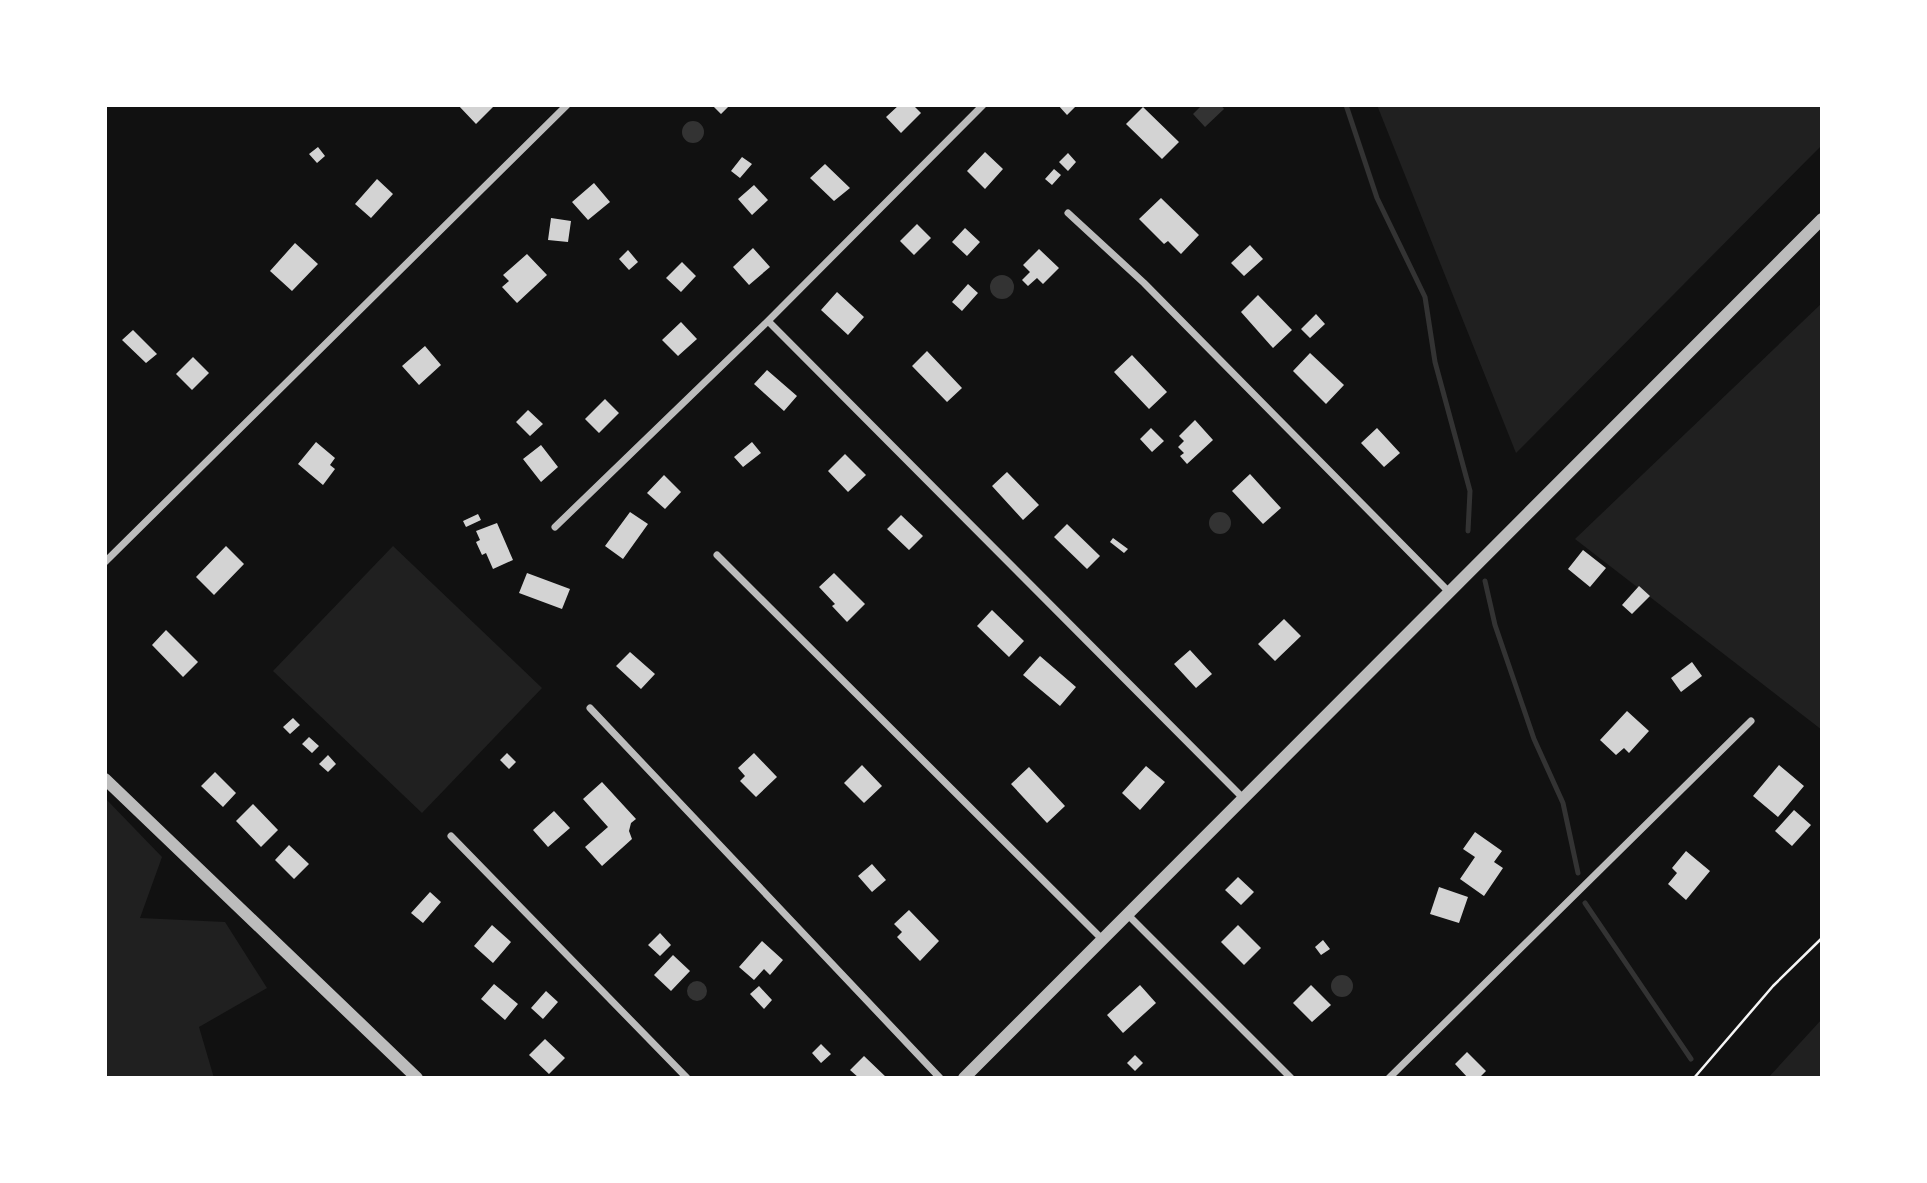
<svg xmlns="http://www.w3.org/2000/svg" width="1927" height="1183" viewBox="0 0 1927 1183" font-family="Jost,sans-serif">
<rect width="100%" height="100%" fill="#111"/>
<!-- green -->
<path fill="#202020" d="M1377 105H1822V145L1516 453Z
M1822 303V730L1575 539Z
M393 546 542 688 422 813 273 671Z
M105 798 162 857 140 918 225 922 267 988 199 1027 214 1078H105Z
M1822 1019V1078H1768Z"/>
<!-- water -->
<path fill="#333" d="M1202 105H1221L1224 109 1205 127 1193 114Z
M682 132a11 11 0 1 1 22 0a11 11 0 1 1-22 0Z
M990 287a12 12 0 1 1 24 0a12 12 0 1 1-24 0Z
M1209 523a11 11 0 1 1 22 0a11 11 0 1 1-22 0Z
M1331 986a11 11 0 1 1 22 0a11 11 0 1 1-22 0Z
M687 991a10 10 0 1 1 20 0a10 10 0 1 1-20 0Z"/>
<g fill="none" stroke-linecap="round" stroke-linejoin="round">
<!-- stream -->
<path stroke="#333" stroke-width="5" d="M1346 105 1377 198 1425 297 1435 362 1470 491 1468 531
M1485 581 1495 625 1534 739 1563 803 1578 873
M1585 903 1691 1059"/>
</g>
<!-- building -->
<path fill="#d3d3d3" d="M458 105H495L476 124Z
M712 105H730L721 114Z
M899 105H913L921 113 901 133 886 117Z
M1058 105H1077L1067 115Z
M1143 107 1179 142 1162 159 1126 124Z
M318 147 325 156 317 163 309 154Z
M985 152 1003 169 985 189 967 171Z
M1068 153 1076 162 1068 171 1059 162Z
M742 157 752 164 740 178 731 171Z
M825 164 850 188 834 201 810 178Z
M1054 169 1061 175 1052 185 1045 179Z
M377 179 393 194 371 218 355 204Z
M594 183 610 202 588 220 572 202Z
M754 185 768 200 752 215 738 199Z
M1161 198 1199 235 1181 254 1168 241 1164 244 1139 219Z
M551 218 571 221 568 242 548 240Z
M917 224 931 238 914 255 900 241Z
M965 228 980 242 967 256 952 242Z
M295 243 318 264 292 291 270 271Z
M1250 245 1263 259 1244 276 1231 263Z
M753 248 770 267 749 285 733 267Z
M1039 249 1059 268 1043 284 1037 278 1028 286 1022 280 1030 272 1023 265Z
M628 250 638 262 629 270 619 259Z
M527 254 547 275 517 303 502 287 509 281 503 275Z
M682 262 696 276 681 292 666 278Z
M968 284 978 293 962 311 952 302Z
M837 292 864 317 848 335 821 310Z
M1258 295 1292 330 1273 348 1241 312Z
M1316 314 1325 324 1310 338 1301 329Z
M681 322 697 339 678 356 662 340Z
M133 330 157 354 146 363 122 340Z
M425 346 441 365 419 385 402 366Z
M927 351 962 388 947 402 912 366Z
M1310 353 1344 385 1326 404 1293 371Z
M1132 355 1167 392 1149 409 1114 372Z
M193 357 209 373 192 390 176 374Z
M767 370 797 396 784 411 754 384Z
M605 399 619 413 599 433 585 419Z
M528 410 543 424 530 436 516 422Z
M1195 420 1213 440 1187 464 1180 456 1184 453 1178 447 1184 441 1179 436Z
M1151 428 1164 441 1152 452 1140 439Z
M1377 428 1400 453 1384 467 1361 443Z
M316 442 335 458 330 465 335 469 323 485 298 464Z
M752 442 761 453 743 467 734 457Z
M541 445 558 467 541 482 523 459Z
M845 454 866 475 848 492 828 471Z
M1007 472 1039 505 1023 520 992 486Z
M1250 474 1281 508 1263 524 1232 491Z
M664 475 681 492 665 509 647 493Z
M630 512 648 524 623 559 605 546Z
M478 514 481 520 466 527 463 521Z
M901 515 923 536 909 550 887 529Z
M497 523 513 560 493 569 486 553 482 555 476 542 480 540 476 531Z
M1067 524 1100 556 1087 569 1054 537Z
M1113 538 1128 549 1124 553 1110 542Z
M226 546 244 564 214 595 196 577Z
M1583 550 1606 568 1590 587 1568 569Z
M527 573 570 589 562 609 519 593Z
M834 573 865 604 847 622 832 606 835 604 819 587Z
M1639 586 1650 596 1632 614 1622 605Z
M992 610 1024 641 1009 657 977 626Z
M1284 619 1301 636 1275 661 1258 644Z
M166 630 198 662 183 677 152 645Z
M1190 650 1212 674 1196 688 1174 664Z
M630 652 655 674 641 689 616 666Z
M1040 656 1076 687 1060 706 1023 675Z
M1692 662 1702 676 1681 692 1671 678Z
M1627 711 1649 731 1629 753 1624 748 1616 755 1600 740Z
M293 718 300 725 290 734 283 727Z
M309 737 319 746 312 753 302 744Z
M507 753 516 762 509 769 500 760Z
M754 753 777 777 756 797 740 781 745 776 738 768Z
M328 755 336 764 328 772 319 764Z
M862 765 882 786 864 803 844 783Z
M1779 765 1804 786 1778 817 1753 796Z
M1146 766 1165 782 1140 810 1122 793Z
M1029 767 1065 806 1047 823 1011 784Z
M215 772 236 793 223 807 201 786Z
M602 782 636 819 631 823 629 831 632 839 602 866 585 847 608 827 583 799Z
M253 804 278 830 261 847 236 821Z
M1794 810 1811 825 1792 846 1775 831Z
M554 811 570 828 548 847 533 830Z
M1475 832 1502 851 1494 862 1503 868 1484 896 1460 879 1475 857 1463 849Z
M289 845 309 864 294 879 275 860Z
M1686 851 1710 871 1686 900 1668 884 1677 873 1672 868Z
M872 864 886 880 872 892 858 876Z
M1238 877 1254 892 1241 905 1225 890Z
M1439 887 1468 897 1459 923 1430 914Z
M430 892 441 902 423 923 411 913Z
M909 910 939 941 920 961 897 937 902 932 894 924Z
M492 925 511 942 493 963 474 946Z
M1238 925 1261 948 1244 965 1221 942Z
M660 933 671 945 660 956 648 945Z
M1323 940 1330 949 1321 955 1315 947Z
M762 941 783 960 770 975 764 969 754 980 739 967Z
M673 955 690 971 671 991 654 975Z
M494 984 518 1004 505 1020 481 999Z
M1140 985 1156 1003 1123 1033 1107 1015Z
M1311 985 1331 1005 1312 1022 1293 1003Z
M759 986 772 1000 764 1009 750 994Z
M546 991 558 1002 543 1019 531 1008Z
M545 1039 565 1058 549 1074 529 1055Z
M821 1044 831 1054 821 1063 812 1053Z
M1467 1052 1486 1071 1479 1078H1468L1455 1064Z
M1135 1055 1143 1063 1135 1071 1127 1063Z
M864 1056 887 1078H859L850 1070Z"/>
<g fill="none" stroke-linecap="round" stroke-linejoin="round">
<!-- path -->
<path stroke="#f5f5f5" stroke-width="2.5" d="M1694 1078 1773 986 1822 938"/>
<!-- minor -->
<path stroke="#bcbcbc" stroke-width="7" d="M1068 213 1144 283 1449 592
M768 321 1243 798
M555 527 768 321 983 105
M717 555 1103 940
M105 562 567 105
M590 708 940 1078
M451 836 687 1078
M1128 915 1291 1078
M1389 1078 1751 721"/>
<!-- tertiary -->
<path stroke="#bcbcbc" stroke-width="12" d="M105 779 417 1078
M964 1078 1822 219"/>
</g>
<!-- border -->
<rect width="1927" height="1183" fill="none" stroke="#ffffff" stroke-width="214"/>
</svg>
